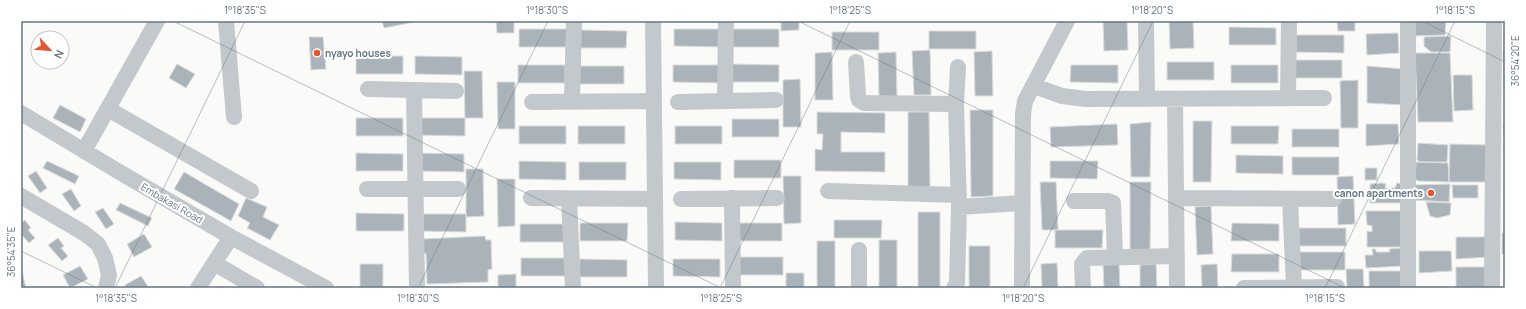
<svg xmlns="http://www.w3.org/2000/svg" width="1526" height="309" viewBox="0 0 1526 309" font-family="Manrope,sans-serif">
<rect width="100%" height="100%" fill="#fafaf8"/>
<!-- building -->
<path fill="#aab3b9" stroke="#dcdcda" d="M382 21H419L384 28Z
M496 21H514V33H497Z
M781 21H799V30L781 31Z
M1103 21H1127L1128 50 1104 51Z
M1169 21H1193L1194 48 1170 49Z
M1337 21H1355V31H1338Z
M1412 21H1446L1445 35 1412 36Z
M1229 27 1276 28V45H1229Z
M519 29H567L566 47H519Z
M674 29H721V47L674 46Z
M732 29H779V47H732Z
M579 30 627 31 626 48H579Z
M929 31H976V49H929Z
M832 32H879V50H832Z
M1398 33 1399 53 1367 55 1366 34Z
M1296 35H1344V53L1296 52Z
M1451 36 1450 52H1431L1424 46V37Z
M309 37H323L326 69 311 70Z
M930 50 931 95H914L912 51Z
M992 51 993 96H975L974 52Z
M1503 51H1505V86H1504Z
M832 52 833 100H815V53Z
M896 52 897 97H879L878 53Z
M1415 53H1450L1453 122H1418Z
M356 56H403V74H356Z
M415 56 462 57V75L415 74Z
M1295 60H1342V78H1295Z
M1167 62H1214V80H1167Z
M177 64 195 74 186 88 169 78Z
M732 64 779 65V82H732Z
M518 65H565V83H518Z
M673 65H720V83L673 82Z
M1071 65H1118V83L1070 82Z
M1231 65H1278V83H1231Z
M577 66H624V84H577Z
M1367 66 1404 69V105L1367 103Z
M464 71H482L483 118H465Z
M1453 75H1472L1473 110 1454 111Z
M800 79 801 127H783V80Z
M1358 80V128H1341L1340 81Z
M497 82H515V129H498Z
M60 105 86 119 80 132 53 118Z
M970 110H993V196L971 197Z
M817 112 885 113V133L841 132V152H885V172L815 171V149L822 150 823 134H817Z
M908 112H929L930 188H908Z
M356 118H403V136H356Z
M418 118H465V136L417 135Z
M732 119H779V137H732Z
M1193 121H1212L1211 182H1193Z
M1151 122 1150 177H1131L1130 124Z
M1117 124 1118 145 1051 147 1050 127Z
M1366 124H1398L1399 144 1366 146Z
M1505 124V143L1503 125Z
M519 126H566V144H519Z
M578 126H625V144H578Z
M675 126H722V144H675Z
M1231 126H1279L1278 144H1231Z
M1292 129H1339V147H1292Z
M1418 143 1448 145 1447 162H1420L1417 160Z
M1450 144 1487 145 1488 182H1449Z
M356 153 403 154V171H356Z
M417 153 464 154V172L417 171Z
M1236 155 1283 156V174L1236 173Z
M1292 157H1339V175H1292Z
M734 160H781V178H734Z
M47 161 79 176 75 184 43 168Z
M519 161 566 162V180L519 179Z
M1050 161H1098L1097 179 1050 178Z
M579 162H626V180H579Z
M674 162H721V180L674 179Z
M1416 162 1448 163 1449 182 1418 181 1415 179Z
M1365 168H1377V180H1365Z
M466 169H483L484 216 466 217Z
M36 171 47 188 40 193 28 176Z
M184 172 239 204 231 221 174 189Z
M783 176H801V223L784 224Z
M1353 176 1355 224 1338 225 1337 177Z
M497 179H515V226L498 227Z
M1040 182H1056L1058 230H1042Z
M1130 182H1151L1150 250H1130Z
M1382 183 1386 184 1385 188H1395L1397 183 1407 184V203H1370V184Z
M1450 184 1449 202 1413 200V185Z
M1452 185H1478V198H1453Z
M71 189 81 206 74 211 62 194Z
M246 198 267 207 263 217 279 225 270 240 247 228 250 223 238 216Z
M1426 202 1451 203 1450 215 1437 218 1430 216Z
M120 203 152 218 148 226 116 210Z
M1211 206 1213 254 1197 255 1195 207Z
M103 208 114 224 106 229 95 212Z
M1366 211H1402V247H1367V231L1372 232V226L1367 225Z
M918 212H940V288H918Z
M356 213 404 214V231H356Z
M419 214H466V232L419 231Z
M25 220 31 228 28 230 35 238 29 243 21 234V223Z
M834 220H882L881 238H834Z
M675 222 722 223V241L675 240Z
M580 223H628L627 241H580Z
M735 223H782V241H735Z
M1232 223 1279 224V241H1231Z
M520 224H567V242H520Z
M1299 228H1346V246H1299Z
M1055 230H1103L1102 248H1055Z
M1502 233H1505V254H1502Z
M144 234 152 247 134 257 127 244Z
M485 236 486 240H491L492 269 488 270V282L427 284 426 254 423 252V239Z
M1456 237H1488L1489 257 1456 259Z
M58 238 64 246 61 248 68 256 62 261 48 245Z
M879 240H897V287L879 288Z
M817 241H835V288H817Z
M969 246H990V288H969Z
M1403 248V266L1366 268 1365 255H1373L1372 249H1376V252H1390L1389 249Z
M1419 251H1451L1452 271 1419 273Z
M1298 252H1345V270H1298Z
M1232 254H1279V272H1231Z
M736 257H783V275H736Z
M521 258H568V276H521Z
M580 259 627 260V277H579Z
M673 259H720V277L673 276Z
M1057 263 1058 288H1042L1041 264Z
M360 264H383V288H360Z
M1103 264H1119L1120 288H1104Z
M1156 264 1157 288H1140V265Z
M1217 264 1218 288H1202L1201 265Z
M80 266 88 279 70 288 63 275Z
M21 267 26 288H21Z
M1456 267H1488V287L1456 288Z
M1346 269H1363L1364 288H1347Z
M1369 271H1401V288H1369Z
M786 273H804V288H786Z
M516 274V288H498V275Z
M141 276 149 288H126L125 285Z"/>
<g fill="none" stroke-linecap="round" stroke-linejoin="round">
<!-- minor -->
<path stroke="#c3c8cc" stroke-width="16" d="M226 21 234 117
M653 21 656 288
M1146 21 1147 98
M856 62 858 96 859 100 864 103 956 104
M1034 86 1062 96 1086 99 1324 98
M368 89 456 91
M414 90 417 288
M1288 98 1289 21
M1175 99 1177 288
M572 101 574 21
M725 101 726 21
M532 102 654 101
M678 102 776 100
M108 109 251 191
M21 113 121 173 231 237 326 288
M84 151 157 21
M367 189H458
M828 191 959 195
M21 196 84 233 98 244 105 258 109 275 106 288
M531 198 655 199
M732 198 733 288
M1176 198 1334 199
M569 199 573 288
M681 199 777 198
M1290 199 1294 287
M1074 201H1108L1113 203 1115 256
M959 207 1021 203
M859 250V288
M214 263 257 288
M198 288 231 237
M954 288 957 283 959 207 956 104 958 67
M1022 288 1023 114 1025 101 1067 21
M1083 288 1082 264 1087 258 1177 256
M1244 288 1337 287
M1408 288V21
M1492 288 1494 21"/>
</g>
<!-- ticks -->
<path fill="none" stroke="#657683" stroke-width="1" stroke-opacity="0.45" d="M173 21 721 288M798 21 1345 288M1422 21 1505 62M21 251 97 288M115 288 245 21M418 288 548 21M720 288 850 21M1023 288 1153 21M1325 288 1455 21"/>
<!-- markers -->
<g fill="#e4572e" stroke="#fff" stroke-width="1.5">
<circle cx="317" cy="53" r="4"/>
<circle cx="1431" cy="193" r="4"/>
</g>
<g text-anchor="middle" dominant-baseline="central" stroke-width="4" stroke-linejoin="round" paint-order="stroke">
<!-- poi labels -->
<g font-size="10" font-weight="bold" fill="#657683" stroke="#fff" text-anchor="start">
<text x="325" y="53">nyayo houses</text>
<text x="1423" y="193" text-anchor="end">canon apartments</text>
</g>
<!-- street labels -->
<g font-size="10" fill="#657683" stroke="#fff">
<text transform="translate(172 203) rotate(30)">Embakasi Road</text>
</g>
</g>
<!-- border -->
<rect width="1526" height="309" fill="none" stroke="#ffffff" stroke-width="44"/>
<!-- north arrow -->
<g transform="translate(50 50) rotate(116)"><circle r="19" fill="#ffffff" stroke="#c1c8cd"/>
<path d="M0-3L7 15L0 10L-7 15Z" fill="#e4572e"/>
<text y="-6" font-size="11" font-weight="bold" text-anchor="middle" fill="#657683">N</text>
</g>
<rect x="22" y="22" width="1482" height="265" fill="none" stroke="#657683" stroke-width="1.5"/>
<g font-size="10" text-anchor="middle" fill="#657683">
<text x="245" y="14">1°18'35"S</text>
<text x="547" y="14">1°18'30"S</text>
<text x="850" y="14">1°18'25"S</text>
<text x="1152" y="14">1°18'20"S</text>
<text x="1455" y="14">1°18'15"S</text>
<text transform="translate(1515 61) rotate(-90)" y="4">36°54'20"E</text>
<text transform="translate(11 252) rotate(-90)" y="4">36°54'35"E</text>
<text x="116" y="302">1°18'35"S</text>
<text x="418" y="302">1°18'30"S</text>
<text x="721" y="302">1°18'25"S</text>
<text x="1023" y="302">1°18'20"S</text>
<text x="1325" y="302">1°18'15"S</text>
</g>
</svg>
